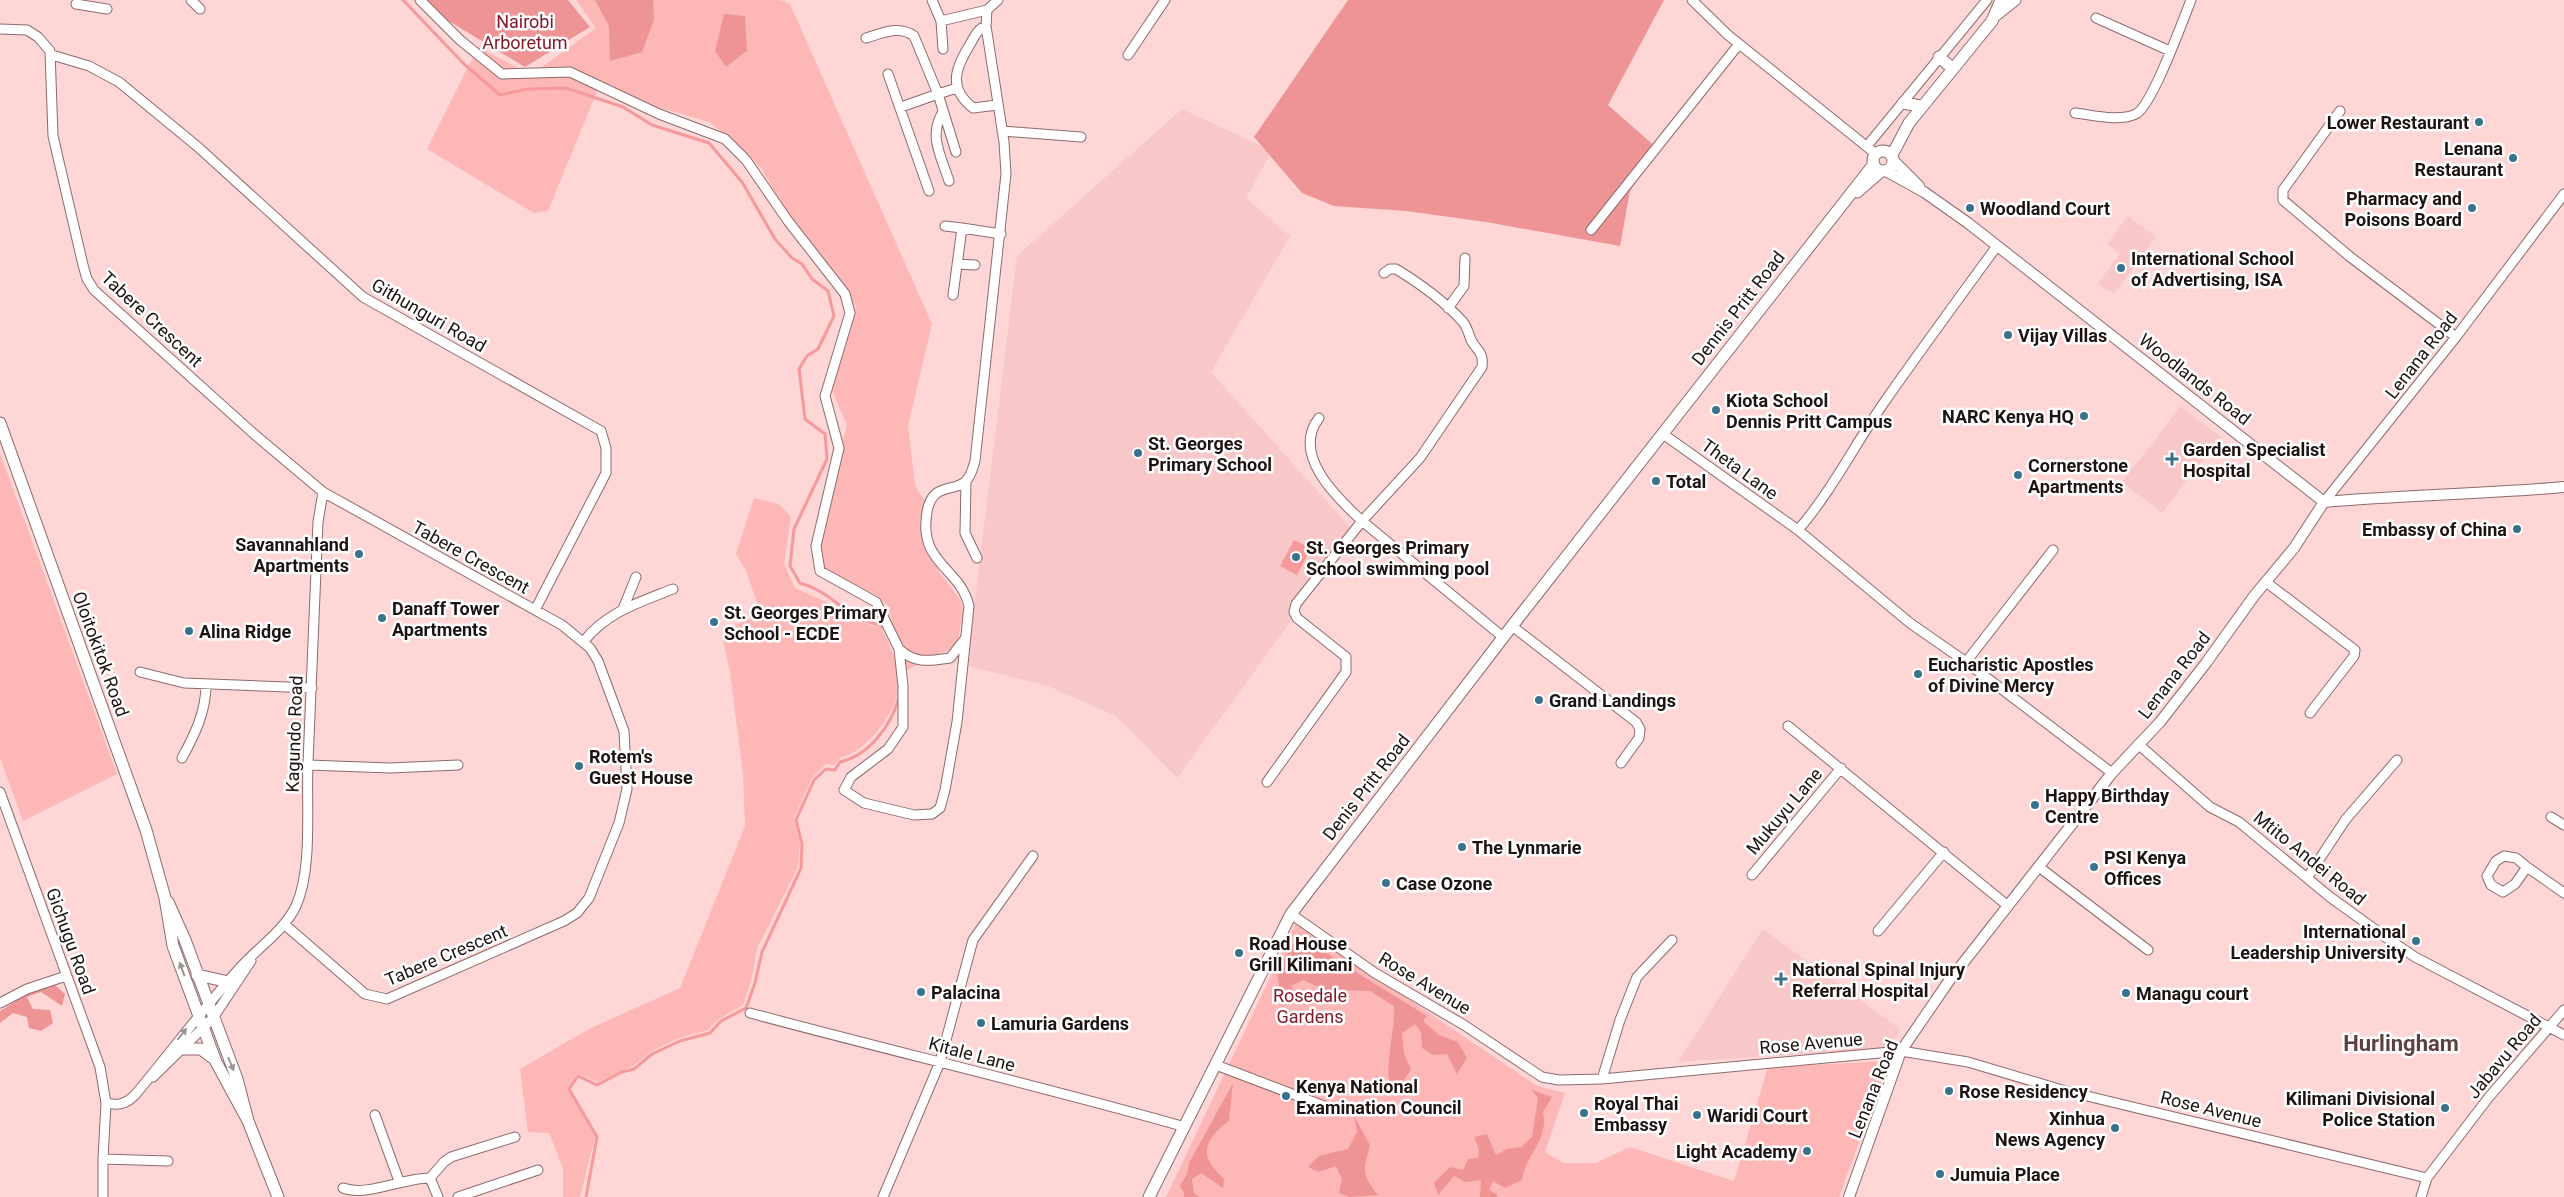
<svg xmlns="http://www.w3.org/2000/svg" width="2564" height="1197" viewBox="0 0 2564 1197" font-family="Roboto,sans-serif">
<rect width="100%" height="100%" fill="#fed6d6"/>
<!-- built -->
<path fill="#f7c8c7" d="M1182 109 1272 151 1246 198 1290 236 1211 372 1355 533 1177 778 1116 716 1048 686 967 666 1017 256Z
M2128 216 2156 237 2114 294 2098 283 2120 254 2107 244Z
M2181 406 2221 437 2162 513 2122 482Z
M1763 929 1900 1029 1890 1048 1678 1062Z"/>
<!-- green -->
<path fill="#fdb7b7" d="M576 0H780L790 4 932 324 908 426 915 485 925 502 920 520 925 542 940 573 961 601 963 612 957 646 907 670 887 605 876 595 822 568 818 556 830 484 847 425 830 386 856 307 788 214 761 168 734 142 709 122 654 106 601 82 548 211 534 213 427 149 478 47 531 75 596 28Z
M0 453 117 774 23 821 0 758Z
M754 498 779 504 791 517 784 564 795 588 839 608 855 620 881 628C890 645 900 665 899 686 898 710 865 754 841 757L834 765 826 764 812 778 794 818 800 844 798 867 757 949 751 981 743 1005 719 1019 708 1030 679 1038 652 1051 633 1066 598 1082 577 1074 568 1088 595 1137 580 1197H563V1168L549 1133 528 1132 520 1069 589 1029 680 988 745 826 743 775 730 672 721 631 761 614 746 571 736 554Z
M1296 923 1537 1086 1565 1093 1545 1152 1563 1163H1596L1630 1147 1734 1181 1768 1067 1889 1061 1839 1197H1166Z"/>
<!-- forest -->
<path fill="#ef9495" d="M414 0H568L590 27 525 67Z
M595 0H653L654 20 642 52 610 61 609 26Z
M1348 0H1664L1608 105 1658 149 1630 191 1620 246 1486 222 1406 211 1334 206 1302 193 1254 137Z
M724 14 745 16 747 51 726 67 715 51Z
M1299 933 1335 959 1427 1016 1423 1021 1439 1035 1458 1042 1467 1058 1457 1074 1447 1054 1433 1055 1422 1048 1421 1032 1415 1024 1402 1033 1404 1053 1411 1070 1404 1080 1389 1082C1386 1057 1395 1031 1394 1006L1370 991 1325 990 1303 980 1291 986 1297 998 1282 1007 1277 971Z
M36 981 54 984 65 994 62 1006 41 992 27 997 33 1009 50 1010 53 1023 41 1031 29 1028 27 1017 13 1013 0 1023V1011L16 1001Z
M1233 1083 1229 1121C1202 1141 1199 1156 1224 1179L1223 1188 1201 1173 1192 1179 1194 1193 1199 1197H1184V1193L1180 1186 1187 1174 1189 1163Z
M1532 1090 1552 1097 1543 1112C1549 1141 1526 1153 1522 1180L1505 1188 1493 1181 1489 1190 1497 1194V1197H1480L1481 1180 1465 1182 1454 1176 1438 1195 1434 1183 1450 1167 1463 1170 1468 1159 1478 1158 1479 1149 1474 1137 1487 1134 1496 1155 1507 1149 1521 1147 1532 1137 1538 1098Z
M1354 1116 1370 1145C1363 1171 1361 1173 1378 1195L1349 1197 1339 1193 1342 1179 1336 1166 1319 1172 1308 1167 1319 1156 1348 1149 1357 1132Z"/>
<!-- water -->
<path fill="#f5999b" d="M1294 540 1311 548 1297 575 1280 566Z"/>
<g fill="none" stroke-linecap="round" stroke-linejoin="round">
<!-- stream -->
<path stroke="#f5999b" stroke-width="3" d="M403 0 464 64 500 95 527 89 566 88 623 107 652 125 709 143 742 182 775 239 792 258 802 264 812 279 828 291 834 316 818 349 807 356 799 369 805 419 825 434 827 459 794 529 790 566 800 583C823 589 836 604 856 617 864 622 877 622 884 628
M586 1197 597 1137 569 1089 578 1076 597 1085 622 1072 634 1069 652 1054 680 1041 710 1033 721 1021 746 1008 755 983 762 952 801 868 802 844 796 820 814 780 826 769 835 770 840 762C870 755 891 725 899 698"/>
<defs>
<path id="minor" d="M191 0 200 9
M420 0 460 40 502 74 570 72 659 114 725 139 746 160 788 221 845 294 850 313 825 396 839 448 816 546 820 571 876 602 899 649 903 686V727L888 749 851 777 844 790 864 803 914 815 932 814 940 808 945 790 957 722 969 606C960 567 918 564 927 512 932 482 953 493 966 481 971 476 973 468 975 461L1006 174 1004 142 986 26 987 10 998 0
M932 0 941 21 987 10
M1692 0 1728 35 1876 154
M76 4 107 9
M2096 18 2170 51
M941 21 943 49
M986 26C977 29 974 38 969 46 955 69 948 88 973 108L997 105
M0 29 27 30 38 37 50 51 53 136 83 265 87 279 94 290 254 434 323 492 562 625 590 648 598 661 624 731 627 789 619 823 589 898 577 913 564 921 387 999 365 994 284 924
M866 38C883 33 899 25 914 36L938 94 957 88
M52 55 89 66 119 82 198 147 363 297 601 431 606 448V473L535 610
M1128 55 1165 0
M888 74 929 191
M901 107 938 94 956 152
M2340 111 2283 190V200L2349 256 2456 337
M943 112C928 135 941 156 949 181
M2075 113C2092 115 2119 122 2136 114 2152 106 2183 20 2191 0
M1002 131 1081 137
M1867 146 1987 0
M945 226 962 228 953 295
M962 228 1001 234
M1591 230 1739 44
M1997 246C1959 298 1920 351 1883 404 1854 446 1831 492 1798 530L1910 623 1966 662 2112 773
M957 264 975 265
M1448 308 1464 286 1465 258
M1319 418C1291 454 1336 497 1362 521L1420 458 1482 367C1484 352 1477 351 1471 340 1469 334 1467 327 1463 322 1445 302 1419 283 1396 269H1390L1384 273
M1663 434 1798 530
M966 481 965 533 977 558
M2324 502 2456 337 2564 194
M2266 582 2355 650 2354 656 2310 713
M623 609 636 577
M1512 626 1636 722 1640 729 1639 738 1621 763
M584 641C607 612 640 602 673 589
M899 649C915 664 929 661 950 658L965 639
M1966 662 2053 550
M140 672 184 683 312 688
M1788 726 2008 906
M2138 744 2210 807 2239 822 2330 897 2384 936 2415 957 2564 1035
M182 758C195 734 206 712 206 684
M308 765 390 768 458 765
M1267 782 1346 672V657L1297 618 1294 612 1296 604 1362 521 1503 637
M0 792 100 1067 106 1103 103 1159 168 1161
M2551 817 2564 825
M2504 856 2516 858 2527 867 2515 884 2503 892 2491 885 2487 876 2496 861Z
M2039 867 2148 950
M2527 867 2564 893
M1752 875 1841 768
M2307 878 2346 819 2397 760
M1291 914 1375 973 1464 1025 1542 1077 1559 1080 1602 1079 1901 1051 1968 1062 2062 1090 2427 1178
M1878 931 1944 852
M0 1003 27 989 66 976
M750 1013C895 1052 1041 1086 1185 1127
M1216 1065 1337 1111
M153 1077 213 1018 251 961
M1602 1079 1620 1020 1637 977 1672 940
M106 1103C118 1106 126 1104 135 1095 170 1053 202 1010 238 970 256 949 284 931 296 906 313 868 306 805 308 763 311 683 315 602 318 522L323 492
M375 1115 399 1181
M103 1159V1197
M430 1178 444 1162 451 1157 515 1137
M343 1188C367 1197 402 1178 430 1178L438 1197
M458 1197 538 1170
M883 1197 940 1062 973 940 1033 856
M2421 1197 2427 1178 2489 1097 2564 1010"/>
<path id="tertiary" d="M1893 160 1919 186
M1886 171 1924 192 1968 223 2324 502C2404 495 2484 494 2564 487
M1849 1197 1901 1051 1949 981 2112 773 2160 722 2206 663 2254 596 2294 548 2324 502"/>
<path id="secondary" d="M1996 15 2015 0
M1939 57 1952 68
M1903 103 1921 106
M1873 161a10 10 0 1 1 20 0a10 10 0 1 1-20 0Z
M1892 155 1909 123 1992 21 2001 0
M1857 192 1881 171
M0 423 146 830 165 898 173 946 216 1062 248 1121
M168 902 185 940 237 1079 248 1121 278 1197
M197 975 229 982
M183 1049H201L213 1058
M1149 1197 1291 914 1512 626 1874 164"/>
</defs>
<!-- minor casing -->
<use href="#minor" stroke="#8d6b6a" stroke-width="11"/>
<!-- tertiary casing -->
<use href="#tertiary" stroke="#8d6b6a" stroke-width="12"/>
<!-- secondary casing -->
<use href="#secondary" stroke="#8d6b6a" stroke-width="13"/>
<!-- minor -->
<use href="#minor" stroke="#fff" stroke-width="9"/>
<!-- tertiary -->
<use href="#tertiary" stroke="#fff" stroke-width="10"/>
<!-- secondary -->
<use href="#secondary" stroke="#fff" stroke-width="11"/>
</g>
<!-- one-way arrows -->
<defs><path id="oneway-solid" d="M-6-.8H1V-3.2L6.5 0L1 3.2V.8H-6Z" transform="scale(1.25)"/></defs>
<g fill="#9a9494">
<use href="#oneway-solid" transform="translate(182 969) rotate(-110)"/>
<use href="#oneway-solid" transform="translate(182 1034) rotate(-51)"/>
<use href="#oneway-solid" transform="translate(231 1064) rotate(67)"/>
</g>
<!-- markers -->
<g fill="#38728b" stroke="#fff" stroke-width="2">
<circle cx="2479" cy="122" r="5"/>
<circle cx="2513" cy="158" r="5"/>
<circle cx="1970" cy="208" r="5"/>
<circle cx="2472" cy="208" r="5"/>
<circle cx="2121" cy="268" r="5"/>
<circle cx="2008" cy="335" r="5"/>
<circle cx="1716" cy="410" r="5"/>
<circle cx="2084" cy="416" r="5"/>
<circle cx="1138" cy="453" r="5"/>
<path d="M2169.5 451.5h5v5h5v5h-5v5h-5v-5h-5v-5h5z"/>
<circle cx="2018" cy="475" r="5"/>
<circle cx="1656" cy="481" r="5"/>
<circle cx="2517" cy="529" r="5"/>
<circle cx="359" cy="554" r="5"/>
<circle cx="1296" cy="557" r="5"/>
<circle cx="382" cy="618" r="5"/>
<circle cx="714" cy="622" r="5"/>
<circle cx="189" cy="631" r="5"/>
<circle cx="1918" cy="674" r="5"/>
<circle cx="1539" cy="700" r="5"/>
<circle cx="579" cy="766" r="5"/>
<circle cx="2035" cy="805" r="5"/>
<circle cx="1462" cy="847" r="5"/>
<circle cx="2094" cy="867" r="5"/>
<circle cx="1386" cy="883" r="5"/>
<circle cx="2416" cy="941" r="5"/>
<circle cx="1239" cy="953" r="5"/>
<path d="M1778.5 971.5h5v5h5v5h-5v5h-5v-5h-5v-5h5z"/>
<circle cx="921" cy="992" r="5"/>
<circle cx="2126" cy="993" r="5"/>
<circle cx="981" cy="1023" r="5"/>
<circle cx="1949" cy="1091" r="5"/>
<circle cx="1286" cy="1096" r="5"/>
<circle cx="2445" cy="1108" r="5"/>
<circle cx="1584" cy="1113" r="5"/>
<circle cx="1697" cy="1115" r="5"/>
<circle cx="2115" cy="1128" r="5"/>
<circle cx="1807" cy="1151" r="5"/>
<circle cx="1940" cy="1174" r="5"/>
</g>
<g text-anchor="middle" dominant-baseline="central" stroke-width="5" stroke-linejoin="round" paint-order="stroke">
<!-- park labels -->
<g font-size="18" fill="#831828" stroke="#fff">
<text x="525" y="21">Nairobi<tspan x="525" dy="21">Arboretum</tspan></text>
<text x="1310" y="995">Rosedale<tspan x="1310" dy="21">Gardens</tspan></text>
</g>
<!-- poi labels -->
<g font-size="18" font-weight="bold" fill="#1f1212" stroke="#fff" text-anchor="start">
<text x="2469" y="122" text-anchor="end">Lower Restaurant</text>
<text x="2503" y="148" text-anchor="end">Lenana<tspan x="2503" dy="21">Restaurant</tspan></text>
<text x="2462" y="198" text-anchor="end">Pharmacy and<tspan x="2462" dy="21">Poisons Board</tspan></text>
<text x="1980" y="208">Woodland Court</text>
<text x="2131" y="258">International School<tspan x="2131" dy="21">of Advertising, ISA</tspan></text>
<text x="2018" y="335">Vijay Villas</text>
<text x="1726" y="400">Kiota School<tspan x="1726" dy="21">Dennis Pritt Campus</tspan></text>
<text x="2074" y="416" text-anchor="end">NARC Kenya HQ</text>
<text x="1148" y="443">St. Georges<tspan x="1148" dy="21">Primary School</tspan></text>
<text x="2183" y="449">Garden Specialist<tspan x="2183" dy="21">Hospital</tspan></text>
<text x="2028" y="465">Cornerstone<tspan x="2028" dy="21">Apartments</tspan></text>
<text x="1666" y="481">Total</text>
<text x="2507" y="529" text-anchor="end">Embassy of China</text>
<text x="349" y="544" text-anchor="end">Savannahland<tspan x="349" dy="21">Apartments</tspan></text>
<text x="1306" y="547">St. Georges Primary<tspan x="1306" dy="21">School swimming pool</tspan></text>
<text x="392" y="608">Danaff Tower<tspan x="392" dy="21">Apartments</tspan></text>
<text x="724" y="612">St. Georges Primary<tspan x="724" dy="21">School - ECDE</tspan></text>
<text x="199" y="631">Alina Ridge</text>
<text x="1928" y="664">Eucharistic Apostles<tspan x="1928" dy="21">of Divine Mercy</tspan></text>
<text x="1549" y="700">Grand Landings</text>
<text x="589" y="756">Rotem's<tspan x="589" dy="21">Guest House</tspan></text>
<text x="2045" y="795">Happy Birthday<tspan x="2045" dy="21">Centre</tspan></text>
<text x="1472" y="847">The Lynmarie</text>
<text x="2104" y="857">PSI Kenya<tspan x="2104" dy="21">Offices</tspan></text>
<text x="1396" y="883">Case Ozone</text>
<text x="2406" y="931" text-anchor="end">International<tspan x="2406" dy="21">Leadership University</tspan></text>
<text x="1249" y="943">Road House<tspan x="1249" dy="21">Grill Kilimani</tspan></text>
<text x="1792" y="969">National Spinal Injury<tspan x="1792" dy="21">Referral Hospital</tspan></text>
<text x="931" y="992">Palacina</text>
<text x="2136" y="993">Managu court</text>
<text x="991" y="1023">Lamuria Gardens</text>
<text x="1296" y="1086">Kenya National<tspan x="1296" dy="21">Examination Council</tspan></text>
<text x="1959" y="1091">Rose Residency</text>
<text x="2435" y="1098" text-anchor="end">Kilimani Divisional<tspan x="2435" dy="21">Police Station</tspan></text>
<text x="1594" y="1103">Royal Thai<tspan x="1594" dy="21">Embassy</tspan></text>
<text x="1707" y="1115">Waridi Court</text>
<text x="2105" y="1118" text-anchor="end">Xinhua<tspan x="2105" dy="21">News Agency</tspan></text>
<text x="1797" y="1151" text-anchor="end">Light Academy</text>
<text x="1950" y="1174">Jumuia Place</text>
</g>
<!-- street labels -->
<g font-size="18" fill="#1f1212" stroke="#fff">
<text transform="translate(1738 308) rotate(-52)">Dennis Pritt Road</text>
<text transform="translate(429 315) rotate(30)">Githunguri Road</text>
<text transform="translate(152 319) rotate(43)">Tabere Crescent</text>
<text transform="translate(2421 355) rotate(-52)">Lenana Road</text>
<text transform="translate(2195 379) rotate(38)">Woodlands Road</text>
<text transform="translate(1740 469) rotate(36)">Theta Lane</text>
<text transform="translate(471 557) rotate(29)">Tabere Crescent</text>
<text transform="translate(101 654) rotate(70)">Oloitokitok Road</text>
<text transform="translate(2174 675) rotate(-52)">Lenana Road</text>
<text transform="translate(294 734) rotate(-88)">Kagundo Road</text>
<text transform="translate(1366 787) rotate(-52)">Denis Pritt Road</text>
<text transform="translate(1784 811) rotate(-50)">Mukuyu Lane</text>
<text transform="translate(2310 858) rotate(39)">Mtito Andei Road</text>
<text transform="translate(71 941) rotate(70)">Gichugu Road</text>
<text transform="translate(446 955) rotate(-23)">Tabere Crescent</text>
<text transform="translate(1425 983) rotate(31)">Rose Avenue</text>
<text transform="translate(1811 1043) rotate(-5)">Rose Avenue</text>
<text transform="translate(972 1054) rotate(15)">Kitale Lane</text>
<text transform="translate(2504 1056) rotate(-50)">Jabavu Road</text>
<text transform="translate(1873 1089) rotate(-68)">Lenana Road</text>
<text transform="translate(2211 1109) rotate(14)">Rose Avenue</text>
</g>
<!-- district labels -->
<g font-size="22" font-weight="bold" fill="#5f3f3f" stroke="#fff">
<text x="2401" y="1043">Hurlingham</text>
</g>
</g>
</svg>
